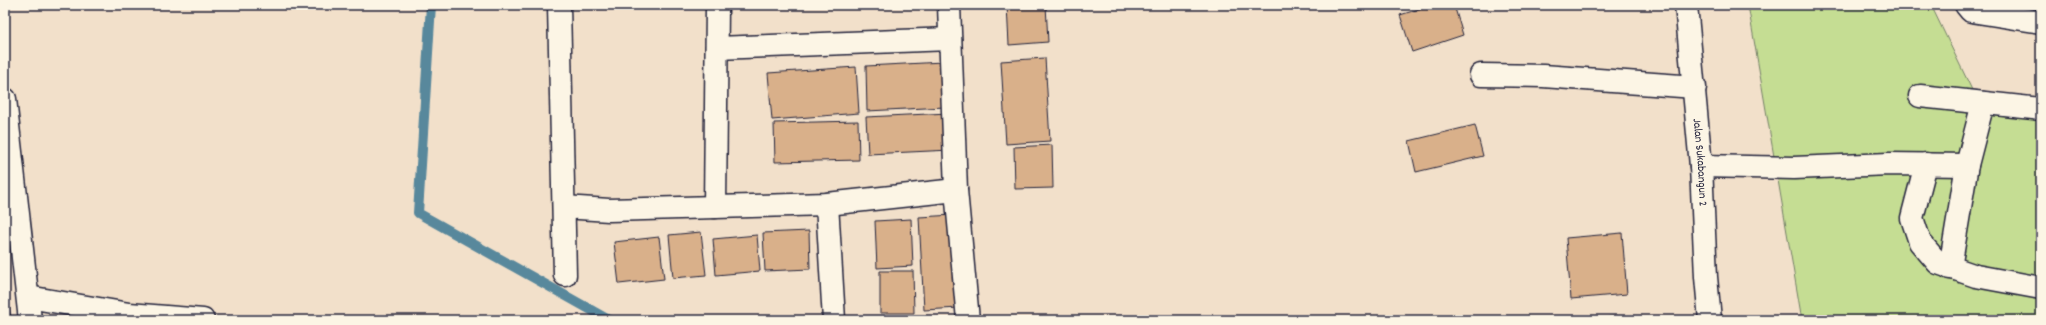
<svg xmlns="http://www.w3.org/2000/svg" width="2046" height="325" viewBox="0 0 2046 325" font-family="Dekko,sans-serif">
<rect width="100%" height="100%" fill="#f2e0ca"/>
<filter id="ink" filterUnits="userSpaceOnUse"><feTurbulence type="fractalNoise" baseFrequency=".025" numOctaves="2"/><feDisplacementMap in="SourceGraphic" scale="8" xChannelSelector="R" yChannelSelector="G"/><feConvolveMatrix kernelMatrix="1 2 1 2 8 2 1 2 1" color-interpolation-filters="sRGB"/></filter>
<g filter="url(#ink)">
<!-- green -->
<path fill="#c5dd93" stroke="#748067" d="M1748 5H1931L1973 92 2041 116V320H1802Z"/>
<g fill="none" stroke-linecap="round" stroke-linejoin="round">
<!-- stream -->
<path stroke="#59889c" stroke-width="10" d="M431 5 418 213 609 320"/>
</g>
<!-- building -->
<path fill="#d9b08a" stroke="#22223b" d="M1007 5H1046L1048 42 1009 45Z
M1432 5H1454L1463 35 1412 52 1400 15Z
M1045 58 1050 141 1006 144 1001 61Z
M943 62 945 107 867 111 866 66Z
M856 67 859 113 772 120 768 73Z
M949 113 951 150 868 154 866 117Z
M858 121 859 160 775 162 774 123Z
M1475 125 1483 156 1416 172 1409 141Z
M1052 145 1053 188 1015 189 1014 147Z
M954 215 959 308 924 310 919 217Z
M911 219 913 266 877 268 875 221Z
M809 231 810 269 765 271 763 233Z
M701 232 706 275 673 278 669 235Z
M1622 233 1627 294 1571 299 1566 238Z
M757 235 760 271 716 275 713 239Z
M659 237 664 279 619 284 614 242Z
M880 271H913L914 313H880Z
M5 293H7L11 320H5Z
M1617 316 1618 320H1591Z"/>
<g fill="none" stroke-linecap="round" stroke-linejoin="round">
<defs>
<g id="minor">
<path d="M559 5 565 275"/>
<path d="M949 5 956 190 968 320"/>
<path id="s1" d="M1686 5 1701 166 1706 277 1710 320"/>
<path d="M1966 5 1971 11 2041 22"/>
<path d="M717 48 950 39"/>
<path d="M1481 75 1543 76 1695 87"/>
<path d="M1920 96 2041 109"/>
<path d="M5 99 30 320"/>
<path d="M1926 164 1912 218 1920 242 1938 263 1976 276 2041 288"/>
<path d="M1701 166 1794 168 1889 164 1967 165"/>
<path d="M827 204 834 320"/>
<path d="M564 207 609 210 827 204 956 190"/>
<path d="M715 207 717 5"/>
<path d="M1950 268 1967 165 1983 103"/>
<path d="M28 297 129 314 203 320"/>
</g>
</defs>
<!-- minor casing -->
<use href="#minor" stroke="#22223b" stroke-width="25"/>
<!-- minor -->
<use href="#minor" stroke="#fcf5e5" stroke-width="22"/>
</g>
</g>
<g text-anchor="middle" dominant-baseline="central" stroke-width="4" stroke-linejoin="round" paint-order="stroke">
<!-- street labels -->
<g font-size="12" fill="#22223b" stroke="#fcf5e5">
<text stroke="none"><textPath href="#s1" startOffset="158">Jalan Sukabangun 2</textPath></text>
</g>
</g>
<!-- margin -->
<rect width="2046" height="325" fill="none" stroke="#fcf5e5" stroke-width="20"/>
<rect x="10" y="10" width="2026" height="305" fill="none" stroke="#22223b" stroke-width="1.5" filter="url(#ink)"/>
</svg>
